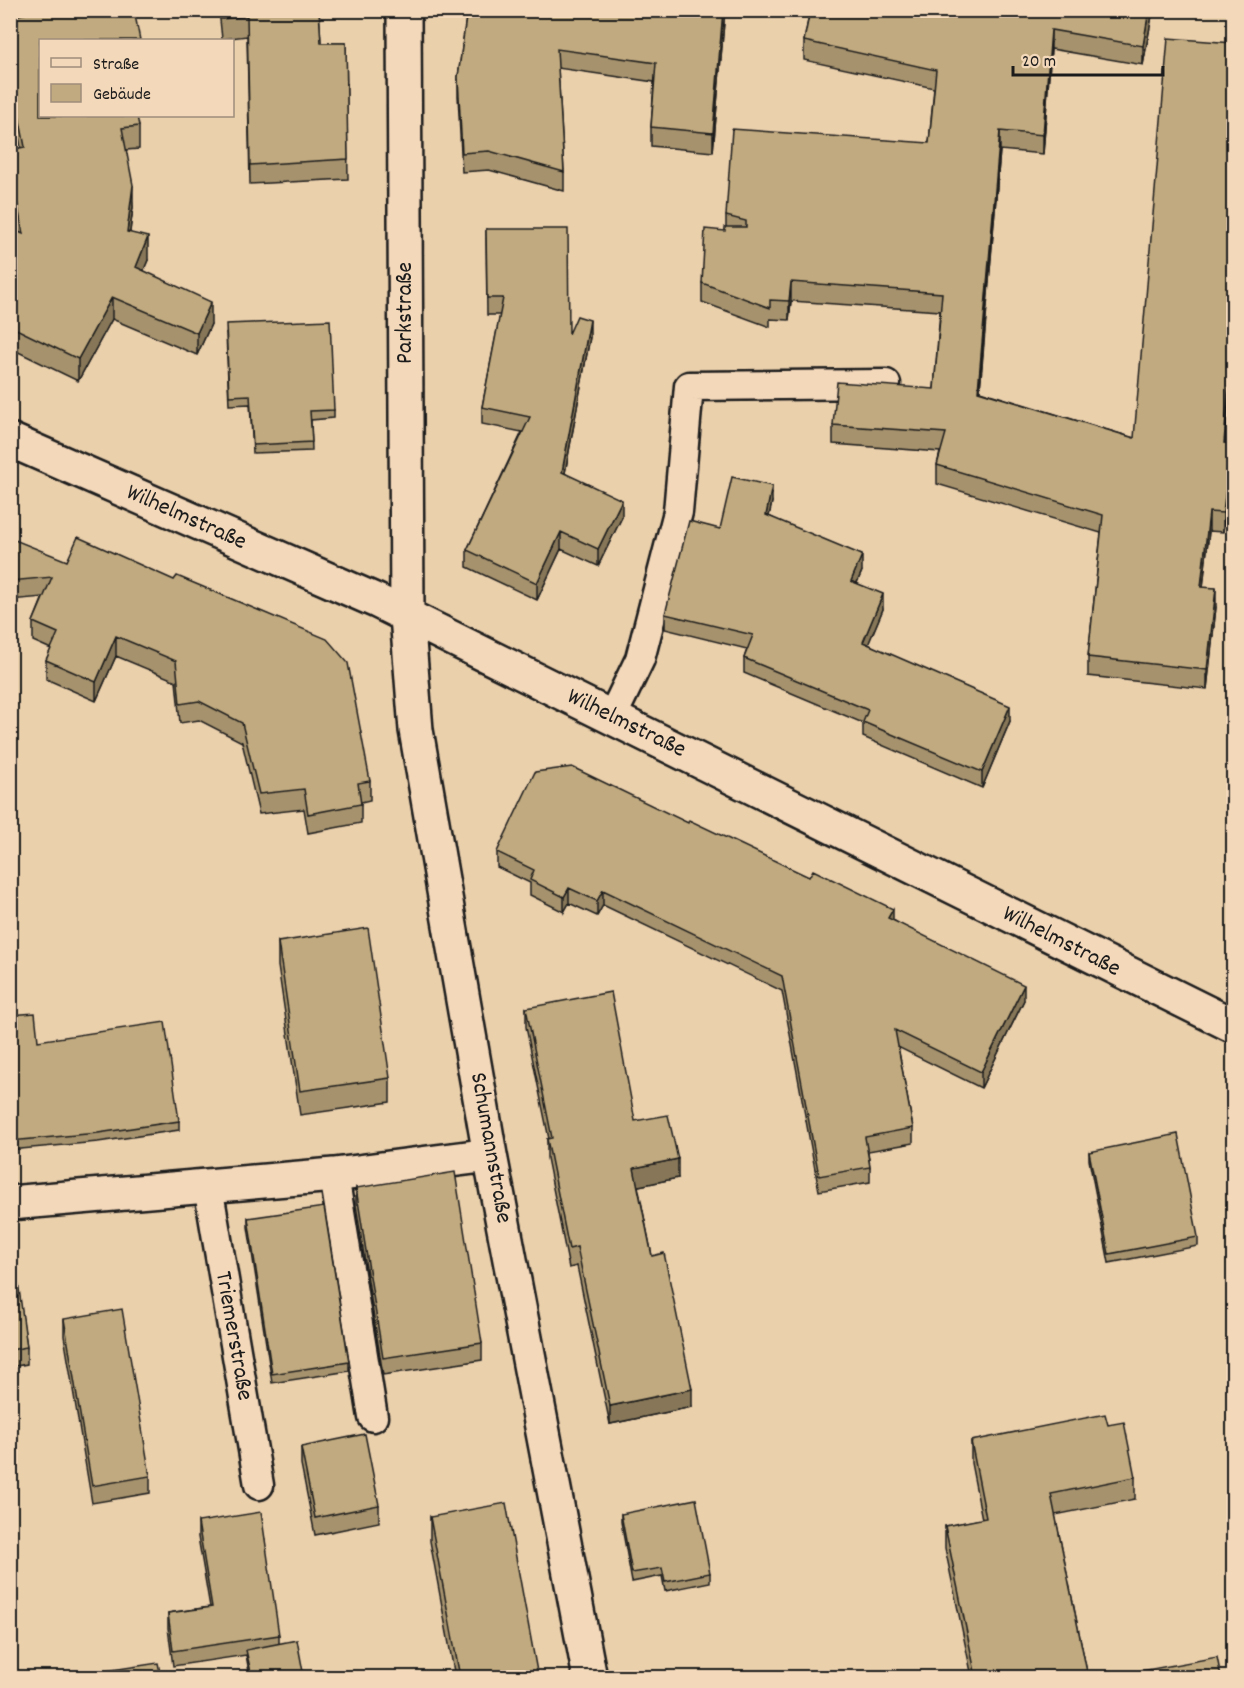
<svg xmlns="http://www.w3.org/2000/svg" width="1244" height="1688" viewBox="0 0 1244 1688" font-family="Dekko,sans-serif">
<rect width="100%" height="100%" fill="#ebd0ac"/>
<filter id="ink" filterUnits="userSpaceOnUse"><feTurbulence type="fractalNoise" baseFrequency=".0167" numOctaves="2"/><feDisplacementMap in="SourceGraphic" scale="12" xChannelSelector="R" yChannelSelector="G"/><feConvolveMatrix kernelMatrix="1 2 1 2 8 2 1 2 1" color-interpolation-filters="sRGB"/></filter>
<g filter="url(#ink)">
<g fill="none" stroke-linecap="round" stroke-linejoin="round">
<defs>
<path id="lane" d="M612 717 640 659 678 512 689 386 886 384
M334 1175 373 1417
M208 1186 259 1485"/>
<path id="street" d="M404 10 407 616 416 730 490 1155 590 1678
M10 440 377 601 1234 1026
M10 1203 334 1175 490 1155"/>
</defs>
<!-- lane casing -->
<use href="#lane" stroke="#1c1c1c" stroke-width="33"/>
<!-- street casing -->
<use href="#street" stroke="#1c1c1c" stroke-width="38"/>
<!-- lane -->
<use href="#lane" stroke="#f4d8ba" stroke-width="28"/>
<!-- street -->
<use href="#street" stroke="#f4d8ba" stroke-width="33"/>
</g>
<!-- wall -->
<path fill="#a6926d" stroke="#1c1c1c" stroke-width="1.5" d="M219 10H319L321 43H346L348 179 250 184 247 36 222 39Z
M467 10H725L713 152 651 146V127L654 82 558 68 564 172V191L489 170 462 172 458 96V77Z
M810 10H1153L1143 65 1051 49 1043 154 1000 150 980 391 1134 438 1233 346 1226 443 1231 463 1223 532 1209 531 1203 587 1216 607 1207 689 1088 676V657L1101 533 937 484V465L940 452 833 444V425L934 389 940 311 791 301 789 320 770 319V327L702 302V283L725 231 726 227V216L929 143 934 88 804 60V41Z
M10 17 40 40 139 126V149L126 150 133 207 130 232 148 260 143 270 211 324 197 355 112 319 78 381 10 348V228L19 232 10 185V150L21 148 10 92Z
M486 229 569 334 590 337 565 473 622 517 598 566 561 549 537 600 467 567V550L522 432 482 424V407L500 315H487Z
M226 333 334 410V418L311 420 312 451 253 453 250 404 229 405Z
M772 502 769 516 862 571 857 583 883 609 868 644 1010 721 982 788 863 737V723L744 673V658L747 649 665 629V614L720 529Z
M10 538 370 781V800L361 802V823L308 833 304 809 259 814 242 742 199 720 180 723 176 681 116 656 96 701 46 679V660L51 649 33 641V622L43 597 10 600Z
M688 823 893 920 1024 1000 981 1088 898 1047 913 1128V1143L868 1151 870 1167V1182L819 1191 782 991 603 905 597 916 569 903 564 912 530 895V883L497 867V852Z
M278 942 390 1078V1102L300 1115 278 966Z
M526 1008 635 1121 678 1178 638 1186 652 1256 692 1407 610 1424 577 1266 569 1268 547 1158V1139H549L526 1027Z
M10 1015 38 1041 179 1121V1130L98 1142 10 1150Z
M1089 1152 1198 1237V1246L1109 1263 1089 1160Z
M356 1188 482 1343V1360L383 1375 356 1205Z
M248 1218 349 1362V1371L272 1383 248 1227Z
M10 1238 27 1347V1364L10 1367Z
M64 1319 150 1476V1493L92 1503 64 1336Z
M1108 1425 1135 1477V1499L1055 1515 1088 1677H972L945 1548V1526L982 1519 971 1463V1441Z
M301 1447 379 1505V1522L315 1535 301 1464Z
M621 1514 710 1573V1582L665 1591 662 1576 632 1582 621 1522Z
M430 1517 538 1677H455L430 1541Z
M198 1522 279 1635V1644L304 1677H250L246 1655 173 1666 168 1628V1613L210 1607 198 1537Z"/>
<!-- shaded-wall -->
<path fill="#877759" stroke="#1c1c1c" stroke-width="1.5" d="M723 10H725L713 152V133Z
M1149 10H1153L1143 65V46Z
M1051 30V49L1043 154V135Z
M1000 131V150L978 410V391Z
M133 185V207L127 254V232Z
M148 237V260L136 289V267Z
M791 282V301L789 320V301Z
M112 297V319L78 381V359Z
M211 302V324L197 355V333Z
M590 320V337L562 489V472Z
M1233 327V346L1224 462V443Z
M1231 444V463L1223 532V513Z
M772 486V502L766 530V515Z
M622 500V517L598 566V549Z
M1209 512V531L1201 606V587Z
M561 532V549L537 600V583Z
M862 555V571L851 596V581Z
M1216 588V607L1207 689V670Z
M883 594V609L863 657V642Z
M116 636V656L96 701V682Z
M1010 706V721L982 788V772Z
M569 888V903L564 912V897Z
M603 890V905L597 916V901Z
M893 909V924L888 918Z
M1024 985V1000L981 1088V1072Z
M678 1159V1178L634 1187V1168Z
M692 1389V1407L610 1424V1406Z"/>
<!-- building -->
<path fill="#c1aa7f" stroke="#1c1c1c" stroke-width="1.5" d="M40 10H134L140 40H40V116H137L139 126 122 128 133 185 127 232 148 237 136 267 211 302 197 333 112 297 78 359 10 326V228L23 234 10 162V150L25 147 10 69V17Z
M221 10H319L321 43H346L348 159 250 165 247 16 222 19Z
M467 10H723L713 133 651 127 656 63 557 49 564 172 489 151 462 153 458 77Z
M810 10H1149L1143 46 1051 30 1043 135 1000 131 978 391 1134 438 1168 38 1233 43V327L1224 443 1231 444 1223 513 1209 512 1201 587 1216 588 1207 670 1088 657 1103 515 937 465 946 433 833 425 837 382 934 389 942 293 791 282 789 301 770 300V308L702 283 705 229 725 231V227H746V221L726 216 732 129 929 143 936 70 804 41Z
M486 229H568L569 334 577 316 590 320 562 472 622 500 598 549 561 532 537 583 467 550 530 417 482 407 503 298H487Z
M330 320 334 410 310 411 312 442 253 445 250 395 229 396 226 324Z
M732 477 772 486 766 515 862 555 851 581 883 594 863 642 1010 706 982 772 863 722 868 710 744 658 753 635 665 614 689 521 720 529Z
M78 537 174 580 177 576 327 639 348 663 370 781 358 783 361 804 308 814 304 789 259 794 242 723 199 701 180 704 176 661 116 636 96 682 46 660 58 633 33 622 52 577 10 581V538L67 561Z
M572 767 688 823 689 820 809 877 813 870 893 909 888 918 1024 985 981 1072 895 1030 913 1128 865 1137 870 1167 819 1176 782 976 603 890 597 901 569 888 564 897 530 880 534 870 497 852 535 772Z
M368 928 390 1078 300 1091 278 942Z
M611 992 635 1121 668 1115 678 1159 634 1168 652 1256 664 1253 692 1389 610 1406 577 1247 569 1249 547 1139 552 1138 526 1008Z
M35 1013 38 1041 165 1022 179 1121 98 1133 10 1141V1015Z
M1178 1134 1198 1237 1109 1254 1089 1152Z
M455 1172 482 1343 383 1358 356 1188Z
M324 1207 349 1362 272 1374 248 1218Z
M10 1238H12L27 1347 10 1350Z
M122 1309 150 1476 92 1486 64 1319Z
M1105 1414 1108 1425 1124 1422 1135 1477 1051 1494 1088 1677H976L945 1526 986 1518 971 1441Z
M365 1434 379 1505 315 1518 301 1447Z
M696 1499 710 1573 665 1582 662 1568 632 1573 621 1514Z
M506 1503 538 1677H460L430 1517Z
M261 1512 279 1635 173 1651 168 1613 212 1607 198 1522Z
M297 1640 304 1677H252L246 1650Z
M1217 1657 1221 1677H1109Z
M158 1663 161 1677H107L106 1671Z"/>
</g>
<g text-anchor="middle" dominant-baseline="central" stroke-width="5" stroke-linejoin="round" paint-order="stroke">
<!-- street labels -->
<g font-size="24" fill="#1c1c1c" stroke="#f4d8ba">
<text transform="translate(406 313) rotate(-90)">Parkstraße</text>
<text transform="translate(186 518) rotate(24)">Wilhelmstraße</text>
<text transform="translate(626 724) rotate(26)">Wilhelmstraße</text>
<text transform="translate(1061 942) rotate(27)">Wilhelmstraße</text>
<text transform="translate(490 1148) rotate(80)">Schumannstraße</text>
<text transform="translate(233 1336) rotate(80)">Triemerstraße</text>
</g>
</g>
<!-- margin -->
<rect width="1244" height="1688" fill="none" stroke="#f4d8ba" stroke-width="36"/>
<rect x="18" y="18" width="1208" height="1652" fill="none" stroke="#1c1c1c" stroke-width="2" filter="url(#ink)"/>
<!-- legend -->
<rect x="39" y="39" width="195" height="78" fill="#f4d8ba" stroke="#9e8d7b" stroke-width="1.5"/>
<rect x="51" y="58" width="30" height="9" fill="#f4d8ba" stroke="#9e8d7b" stroke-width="1.5"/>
<text x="93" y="69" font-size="18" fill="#1c1c1c">Straße</text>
<rect x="51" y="84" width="30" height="18" fill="#c1aa7f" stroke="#9e8d7b" stroke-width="1.5"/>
<text x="93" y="99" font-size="18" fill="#1c1c1c">Gebäude</text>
<!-- scale -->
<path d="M1013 66v9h150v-9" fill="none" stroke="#1c1c1c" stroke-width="3"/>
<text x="1022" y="66" font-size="18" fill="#1c1c1c" stroke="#f4d8ba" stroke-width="4.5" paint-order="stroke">20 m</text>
</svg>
